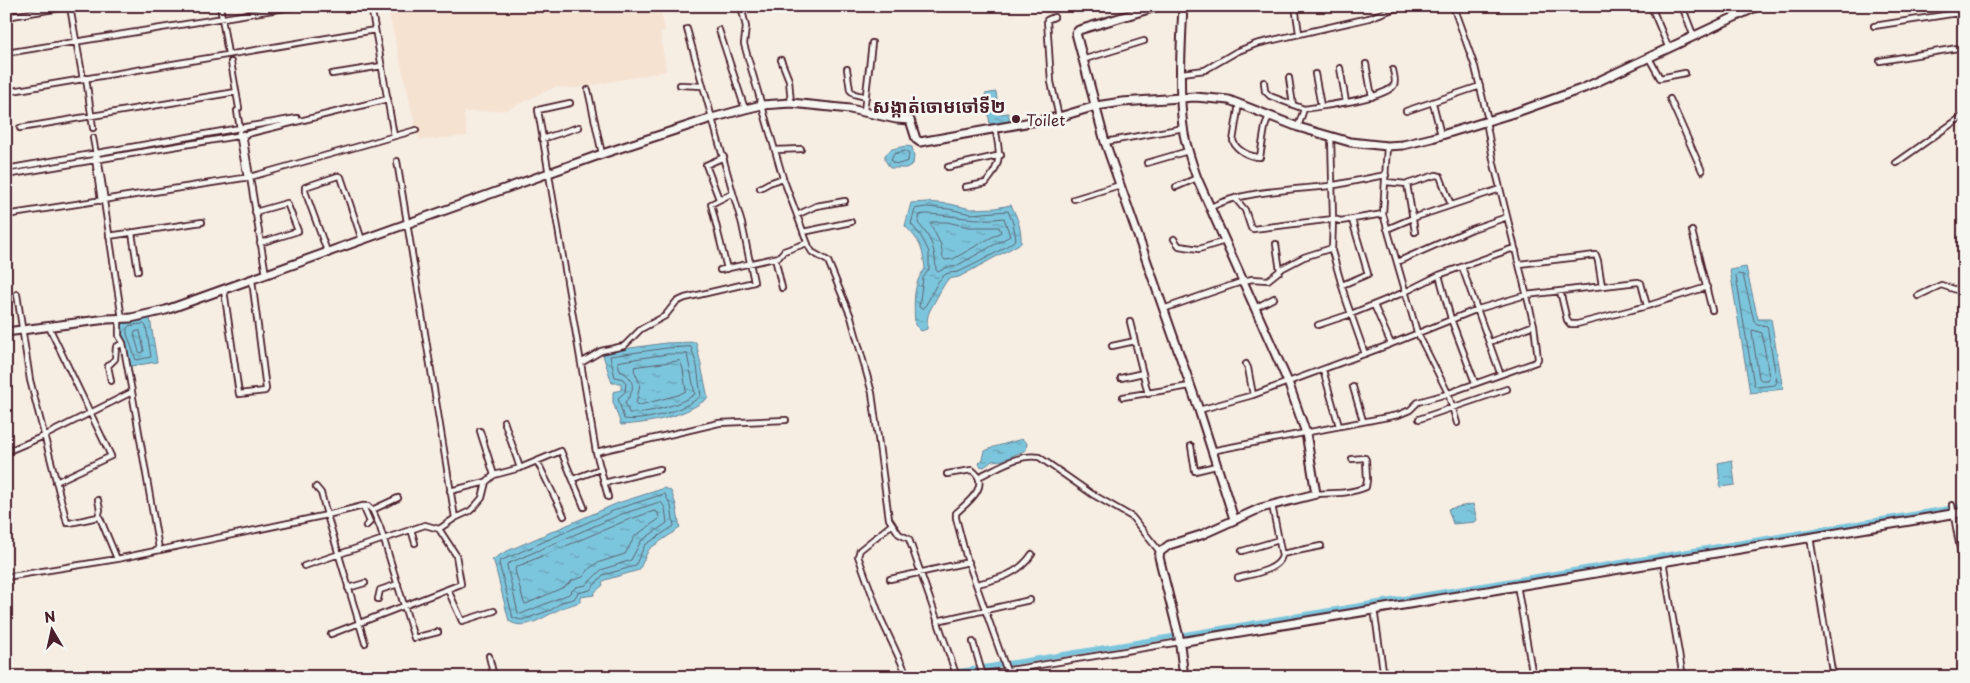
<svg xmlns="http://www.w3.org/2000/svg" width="1970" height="683" viewBox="0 0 1970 683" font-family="'Playpen Sans','Noto Sans Khmer',sans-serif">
<defs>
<pattern id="water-ripples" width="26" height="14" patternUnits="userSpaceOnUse" patternTransform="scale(1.25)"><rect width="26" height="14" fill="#7cc6dd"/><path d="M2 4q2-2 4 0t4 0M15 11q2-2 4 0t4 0" fill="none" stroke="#68a0b3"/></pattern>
</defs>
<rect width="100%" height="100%" fill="#f6ede3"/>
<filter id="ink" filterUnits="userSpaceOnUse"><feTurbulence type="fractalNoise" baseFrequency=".02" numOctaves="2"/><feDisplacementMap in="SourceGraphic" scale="10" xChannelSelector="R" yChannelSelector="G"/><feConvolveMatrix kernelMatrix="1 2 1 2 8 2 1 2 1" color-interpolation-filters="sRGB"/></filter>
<g filter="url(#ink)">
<!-- built -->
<path fill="#f6e2d1" d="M387 6H660L665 31 660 32 666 71 578 88 555 87 506 110 464 112 467 136 419 140Z"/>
<!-- water -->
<path fill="url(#water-ripples)" stroke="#688396" d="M996 92 999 114 1008 113 1010 121 990 124 985 94Z
M906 146 912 147 914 156 913 164 906 168H890L885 160V155L892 149Z
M927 202 950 204 971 209 995 208 1011 205C1017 217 1022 229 1021 243L959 277 948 279C943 286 940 292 936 299 929 313 927 312 927 329L921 331 915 325C914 306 912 283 925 269 923 248 920 241 905 226L911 203Z
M1746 267 1758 319H1771L1783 389 1750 393 1730 270Z
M150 318 157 362 131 366 122 335V322Z
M696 342 708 398C683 417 652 423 621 425L613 402V392L621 390V383H612L602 352 666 343Z
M1022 439 1027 443 1026 450 1003 460 992 461 984 467 980 466 979 463 983 459 985 451 994 447Z
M1732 460 1735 485 1720 487 1718 463Z
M665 488 671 491 676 505 680 528 649 549 639 570 605 580 602 582 603 585 595 592 594 595 580 597V602C575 604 570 605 565 607 548 613 526 633 509 621L494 562 492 560 505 552 618 503Z
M1473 504 1477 520 1475 522 1453 524 1448 509Z"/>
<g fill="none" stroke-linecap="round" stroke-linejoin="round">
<!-- shore -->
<path stroke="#5e6272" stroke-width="1" d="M906 151 909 153 908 161 899 164 893 163 891 160 894 154Z
M927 207 949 209 971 214 1008 211 1013 223 1016 239C1009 247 970 267 958 272 954 273 950 272 946 274 934 281 932 300 922 309L919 307 923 278 929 269V252L921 236 911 224 915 209Z
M927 214C953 215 977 222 1004 218L1010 236 956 266 945 268 938 272 936 270C935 249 932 239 918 223L920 215Z
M932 222H947L969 227H999L1001 232 953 259 945 260 943 258 941 245 931 225Z
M1738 274 1743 275 1754 321 1757 324 1767 326 1777 382 1775 385 1757 387 1754 385 1736 276Z
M144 324 146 326 151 357 136 360 127 334V328L129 326Z
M1753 330 1762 333 1769 377 1768 380H1761L1759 378 1752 333Z
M140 331 144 351 141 353 139 352 134 334 135 332Z
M691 347 697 366 701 396C684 410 646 422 624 419L618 398 625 392 626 383 623 379 615 377 610 356 667 348Z
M667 354H687L695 394C681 405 646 414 629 413L625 402C636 391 635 377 620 371L618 362Z
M680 361 683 369 686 391 678 395 640 405 636 404 640 384 634 370 635 367Z
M665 494 671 506 674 526 645 545 635 566 603 575 590 590 578 593 574 599 562 602 551 610 522 620 513 618 499 563 500 561 620 508Z
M661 502 665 508 667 523 641 541 631 560 601 570 586 585 576 587 569 594 521 614 518 613 507 566V564L622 514Z
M655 511 658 513 659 519 635 536 625 554 597 563 590 568 583 577 573 580 564 587 526 604 524 603 515 570 516 567 625 521Z"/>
<!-- canal -->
<path stroke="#7cc6dd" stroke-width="5" d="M926 677 1964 506"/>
<defs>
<path id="street" d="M220 6 228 54
M371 6 394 136
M741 6 746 27 744 44 783 178 809 247 812 252 828 261 851 317 872 393 889 519 899 534 909 539 957 677
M1295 6 1299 33
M1453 6 1475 67 1488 120
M1651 6 1669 49
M1682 6 1694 37
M1959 6 1964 38
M70 7 83 79
M6 17 72 6
M1054 17 1047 20 1051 82 1059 117
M1874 26 1964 12
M687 29 733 193 711 204 727 269
M719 30 745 109
M6 53 298 6
M1649 58 1660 78 1685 73
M781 60 789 80 791 103
M1082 60 1144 41
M1880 61 1964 47
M231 62 239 108
M1366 64 1372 97
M1340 68 1346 102
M847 69 850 90 854 94 866 97
M1182 73 1205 70 1236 52 1256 44 1369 18 1401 6
M332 74 382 66
M1315 74 1321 106
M86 78 93 128
M1289 78 1293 105
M1264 82 1265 91 1270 96 1304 109
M680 85 703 86
M588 90 602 154
M6 92 375 30
M1670 99 1702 171
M570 103 538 110 596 452 608 497
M1239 103 1233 141C1237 151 1250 157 1260 157L1265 127 1269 115
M1433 103 1441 135
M237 111 240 129
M864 111 872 43
M1406 111 1480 86
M1298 127 1304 109C1322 106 1385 99 1394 85 1396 82 1394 74 1393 70
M20 128 236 92
M239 133 247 178
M243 134 266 275
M1331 136 1333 219 1332 251 1346 300 1365 354
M93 138 96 154
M542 139 579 127
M1105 142 1184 128
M1387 146 1383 214 1417 332 1448 393 1457 423
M775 150 801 149
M98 157 105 201
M95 158 101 201
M397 161 455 518 439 529
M1147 163 1188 151
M1896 163 1960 118 1964 117
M948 167 1001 155
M6 169 297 118
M6 175 243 135 388 99
M1386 182 1407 184 1436 175 1440 176 1451 205
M1407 184 1415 232
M965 187 986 183C1003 163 1000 151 995 128
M1176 187 1197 178
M760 188 769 183 783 178
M1235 198 1245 210 1251 228 1253 229 1333 219 1341 221 1383 214
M719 199 706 165 724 157
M1074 199 1120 185
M104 201 122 319
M1211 207C1241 191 1294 190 1329 186 1348 183 1367 178 1386 175
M255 212 287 203 298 231 260 243
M6 215 250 177 416 130
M797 215 816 206 845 201
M1387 229 1413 218 1500 189
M1692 231 1712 310
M803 232 851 222
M132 233 138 271
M109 236 202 222
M1174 239 1179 246 1199 249 1225 241
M1276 244 1280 271
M328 254 305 191V187L338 176 341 177 362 240
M775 258 782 288
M1397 262 1472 229 1507 217
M1519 264 1596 255 1598 261 1602 286
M1462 267 1500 373
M720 270 779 257 784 251 807 243
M1439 275 1451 319 1475 383
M1342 285 1368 274 1352 220
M224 290 239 394 265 391 266 389 252 280
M1560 291 1567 320 1570 324H1577L1647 306 1707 287
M17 294 30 380 66 519 67 523H70L98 517 100 518 117 559
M1918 296 1941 285 1957 290 1964 289
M1374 305 1391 344
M1255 308 1274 298
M1163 309 1244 281 1252 279 1268 280 1283 268 1304 257 1332 248
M1130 322 1148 394
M1318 325 1351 314 1405 292 1439 275 1511 249 1516 251
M49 327 111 456 56 482
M1490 342 1534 325
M1112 346 1135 341
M581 363 601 351 624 346 641 329 665 316 676 302 685 298 754 282 742 224 733 193
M1246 364 1248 368 1253 395
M1323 370 1339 426
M1121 378 1143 373
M111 381 108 366 115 359 116 347 123 343
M1353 387 1363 421
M132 392 159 549
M1123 397 1190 386
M1199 410 1253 395 1386 346 1478 309 1526 295 1638 282 1641 283 1647 306
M1419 419 1507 389
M504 421 520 468
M480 431 494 475
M1191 446 1195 471 1216 466
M1211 451 1398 415 1410 410 1418 402 1443 395 1536 362 1538 359 1534 325 1494 164 1486 121
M6 452 44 436 132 392 123 343 119 336V319
M596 452 719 423 786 420
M537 461 564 516
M947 474 972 470C992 485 967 503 956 513V518L966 556 1009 677
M978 477C996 469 1019 453 1039 457L1092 494 1132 517 1160 552
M573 479 600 469
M604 483 660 469
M316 487 321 493 327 515 363 506H368L373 511 380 527 414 638 438 632
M450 491 486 482
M1316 494C1332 493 1350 494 1366 487L1367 480 1366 460 1365 458 1352 459
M98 500 100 510 98 517
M1952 505 1964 571
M363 506 370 522 366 526
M372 510 398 498
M455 518 470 511 476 505 482 498 486 482 494 475 520 468 561 451 584 507
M891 525 860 550 858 556 881 619 908 677
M411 529 415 543
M1810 537 1833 677
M1242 551 1279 540
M1282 554 1321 546
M1663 561 1683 677
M304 566 425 525 439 529 456 555 461 584 331 634
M6 577 117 559 327 515 365 643
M1238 578C1251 574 1278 571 1282 556L1272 505
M890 579 969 562
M977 584C999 579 1019 574 1032 554
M1517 585 1533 677
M348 588 365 583
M448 590 462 621 494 611
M378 599 380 590 398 584
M1374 609 1384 677
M937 621 1030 600
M973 642 983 676
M489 656 494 677
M967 677 1180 642"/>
<path id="secondary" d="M1159 6 1079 30 1076 33 1105 142 1199 410 1234 519
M1183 6C1181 45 1178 96 1184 134 1187 149 1192 164 1197 178L1288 382 1306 433 1316 494 1261 508 1201 535 1169 545 1160 552 1159 557 1179 637 1184 677
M6 332 107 319 131 318 166 310 602 154 712 118 745 109 762 105 791 103 850 109 896 119 910 120 916 139 920 142 1059 117 1096 106 1122 102 1195 97 1229 100 1298 127 1350 142 1387 146 1403 145 1432 138 1517 112 1584 88 1758 6
M1180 642 1964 512"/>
</defs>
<!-- street casing -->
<use href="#street" stroke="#4a1f2b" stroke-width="8"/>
<!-- secondary casing -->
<use href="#secondary" stroke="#4a1f2b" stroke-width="11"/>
<!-- street -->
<use href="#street" stroke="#f6f6f2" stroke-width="4.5"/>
<!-- secondary -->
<use href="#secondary" stroke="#f6f6f2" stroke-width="7"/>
</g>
</g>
<!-- markers -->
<circle fill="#4a1f2b" stroke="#f6f6f2" stroke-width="2" cx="1016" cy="119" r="5"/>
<g text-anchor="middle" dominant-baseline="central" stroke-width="5" stroke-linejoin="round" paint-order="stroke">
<!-- poi labels -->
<g font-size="15" fill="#4a1f2b" stroke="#f6f6f2" text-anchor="start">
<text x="1026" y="119">Toilet</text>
</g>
<!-- quarter labels -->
<g font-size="18" font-weight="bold" fill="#4a1f2b" stroke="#f6f6f2">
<text x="939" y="105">សង្កាត់ចោមចៅទី២</text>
</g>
</g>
<!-- margin -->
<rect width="1970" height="683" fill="none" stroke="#f6f6f2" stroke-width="25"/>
<rect x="12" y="12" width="1945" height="658" fill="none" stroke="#4a1f2b" stroke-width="2" filter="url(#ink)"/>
<!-- north arrow -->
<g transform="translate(52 630) rotate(351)" stroke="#f6f6f2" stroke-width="4" paint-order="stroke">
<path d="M0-4L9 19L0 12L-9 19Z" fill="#4a1f2b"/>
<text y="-8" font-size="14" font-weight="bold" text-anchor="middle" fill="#4a1f2b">N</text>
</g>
</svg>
